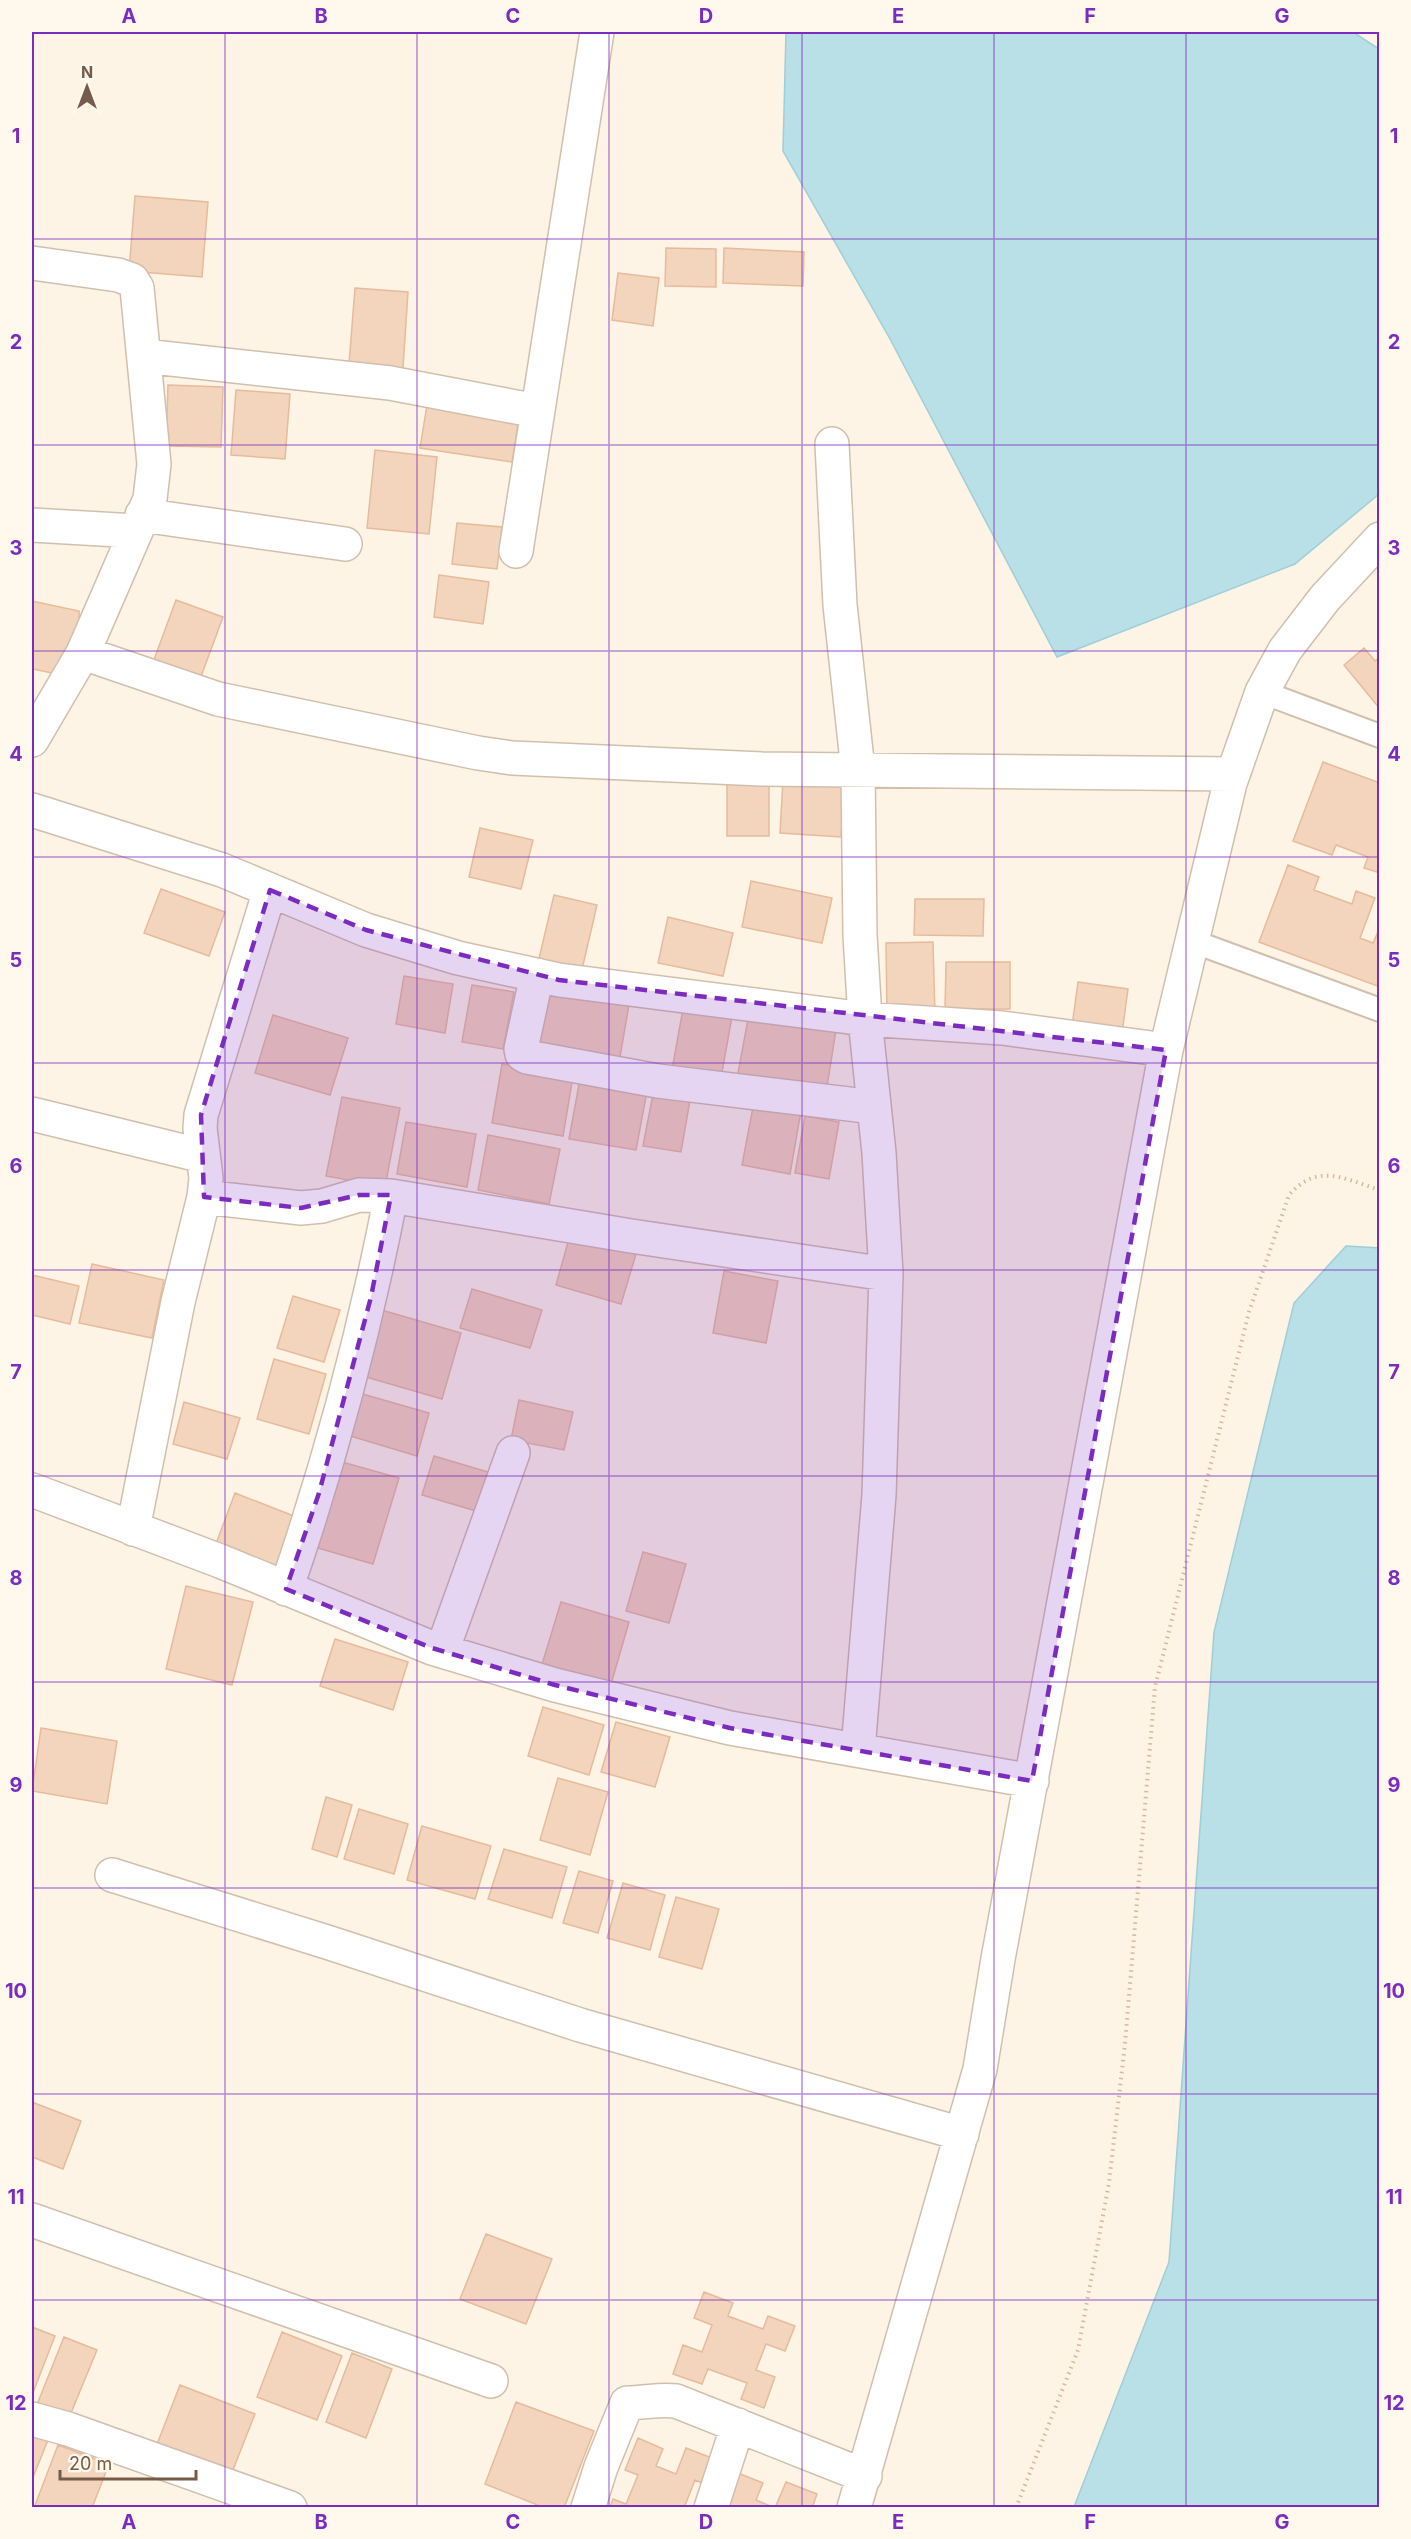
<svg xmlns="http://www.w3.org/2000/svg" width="1411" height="2539" viewBox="0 0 1411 2539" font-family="Inter,sans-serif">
<rect width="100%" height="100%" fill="#fdf4e5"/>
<!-- water -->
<path fill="#b9dfe7" stroke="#9fced9" stroke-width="1.5" d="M786 32H1353L1379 49V494L1295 564 1057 657 890 339 783 151Z
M1346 1246 1380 1248 1379 2507H1074L1169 2262 1214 1632 1294 1303Z"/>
<!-- building -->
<path fill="#f3d4bc" stroke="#e6bb9c" stroke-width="1.5" d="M135 196 208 202 202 277 129 271Z
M666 248 716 249V287L665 286Z
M724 248 804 252 803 286 723 283Z
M618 273 659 278 653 326 612 320Z
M355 288 408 292 403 368 349 364Z
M168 385 223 387 221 447 166 446Z
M236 390 290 394 285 459 231 455Z
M427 405 519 419 512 462 420 448Z
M375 450 437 457 429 534 367 528Z
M457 523 502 527 497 569 452 564Z
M439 575 489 582 483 624 434 617Z
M176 600 223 617 199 682 152 665Z
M32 601 79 611 80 636 57 674 32 669Z
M1364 648 1375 661 1380 657V709L1344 665Z
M1323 762 1380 783V873L1364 868 1368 857 1336 845 1332 855 1293 841Z
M727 778H769V836H727Z
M783 780 844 784 841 837 780 833Z
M480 828 533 840 521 889 469 877Z
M1288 865 1319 877 1314 890 1352 904 1356 891 1375 898 1360 938 1373 943 1380 927V987L1259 942Z
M751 881 832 898 822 943 742 927Z
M161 889 225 912 209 956 144 933Z
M554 895 597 905 580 978 537 967Z
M915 899H984L983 936 914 935Z
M668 917 733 933 723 976 658 963Z
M933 942 935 1014 887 1016 886 943Z
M946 962H1010V1009H945Z
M404 976 453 984 445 1033 396 1024Z
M1078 982 1128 989 1122 1034 1072 1026Z
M472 985 514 992 503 1049 462 1042Z
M549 989 629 1004 618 1069 537 1055Z
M684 1003 733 1011 721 1078 672 1070Z
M749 1014 836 1030 825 1099 736 1084Z
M273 1015 348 1038 330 1095 255 1073Z
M502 1064 573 1076 563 1136 492 1123Z
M580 1079 647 1091 636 1150 569 1139Z
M653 1094 690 1100 681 1152 643 1146Z
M342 1097 400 1108 385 1187 326 1176Z
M754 1102 801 1111 790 1174 742 1165Z
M805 1116 839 1122 829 1179 795 1173Z
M406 1122 476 1134 467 1187 397 1174Z
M488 1135 560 1149 549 1204 478 1190Z
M570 1235 636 1254 621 1304 556 1285Z
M92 1264 164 1280 152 1338 79 1323Z
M724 1271 778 1281 766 1343 713 1333Z
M32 1275 79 1286 70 1324 32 1315Z
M472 1289 542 1310 530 1348 460 1328Z
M293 1296 340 1310 324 1362 277 1348Z
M378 1309 461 1333 442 1399 359 1375Z
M274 1359 326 1374 309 1434 257 1419Z
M359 1393 429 1413 417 1456 347 1435Z
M519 1400 573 1412 564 1450 511 1440Z
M184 1402 240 1418 227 1459 173 1444Z
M434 1456 488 1472 476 1511 422 1495Z
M335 1460 399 1478 373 1564 311 1546Z
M235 1493 299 1518 278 1574 214 1549Z
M643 1552 686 1564 669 1623 626 1611Z
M186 1586 253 1602 232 1685 166 1669Z
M561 1602 629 1622 609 1691 540 1671Z
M335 1639 408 1662 393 1710 320 1686Z
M543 1707 604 1725 589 1775 528 1756Z
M616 1722 670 1737 655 1787 601 1772Z
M41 1728 117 1741 107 1804 32 1791Z
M558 1778 608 1792 590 1855 540 1840Z
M326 1797 352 1805 337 1857 312 1849Z
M359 1809 408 1824 394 1874 344 1859Z
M422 1826 491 1846 475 1899 407 1880Z
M504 1849 567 1867 552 1918 488 1899Z
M579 1871 613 1881 598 1933 563 1923Z
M623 1883 665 1895 650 1950 607 1938Z
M676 1897 719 1909 702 1969 659 1957Z
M32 2102 81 2121 63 2169 32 2157Z
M486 2234 552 2259 526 2324 460 2299Z
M704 2292 733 2303 728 2316 763 2329 768 2316 795 2326 785 2351 766 2344 756 2370 775 2377 764 2408 741 2399 747 2383 708 2369 702 2384 673 2374 683 2345 702 2352 712 2325 694 2318Z
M32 2327 55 2336 32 2395Z
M282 2332 342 2356 317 2420 257 2397Z
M64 2337 97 2350 66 2425 34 2412Z
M352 2353 392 2369 366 2438 326 2422Z
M180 2385 255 2414 229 2480 154 2452Z
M516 2402 594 2431 564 2508H545L485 2484Z
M32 2434 48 2440 32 2480Z
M638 2438 663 2449 656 2466 676 2474 686 2448 717 2460 707 2485 695 2480 684 2508H610L613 2499 626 2504 638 2475 625 2470Z
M58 2445 109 2464 92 2508H34Z
M738 2473 763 2483 756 2500 775 2508H733L725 2504Z
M786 2482 817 2494 812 2508H775Z"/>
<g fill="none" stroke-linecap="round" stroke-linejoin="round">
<defs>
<path id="lane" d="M1262 692 1380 736
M1192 941 1380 1010"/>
<path id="street" d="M32 263 118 275 132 280 137 288 154 464 150 499 83 653 32 740
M144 356 390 383 537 411
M832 444 840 605 858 770 860 935 865 1019 879 1153 886 1274 879 1495 858 1750
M142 515 345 544
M32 525 136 531
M516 551 597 32
M83 653 218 699 478 753 512 758 762 769 1233 774
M32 810 222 870 366 930 458 958 559 980 865 1019 1002 1028 1166 1050
M537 975 521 1049 522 1054 527 1057 658 1081 874 1107
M32 1114 203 1156
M204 1197 301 1208 322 1206 359 1195 391 1196 631 1236 886 1274
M32 1490 220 1561 432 1648 555 1685 730 1728 1032 1781
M133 1529 178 1302 204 1197 206 1178 200 1128 201 1115 270 890
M286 1589C331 1459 365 1330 391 1196
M442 1651 513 1453
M112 1875 330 1943 580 2025 962 2134
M32 2220 491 2381
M32 2419 68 2429 290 2508
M588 2508 601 2467 627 2403C644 2403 659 2399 676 2401L865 2476
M711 2508 738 2425
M854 2508 980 2069 998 1959 1166 1050 1230 783 1262 692 1285 650 1325 598 1380 539"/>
</defs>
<!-- lane casing -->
<use href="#lane" stroke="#d1bfae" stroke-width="26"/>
<!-- street casing -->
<use href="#street" stroke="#d1bfae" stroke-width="36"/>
<!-- path -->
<path stroke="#d8b79f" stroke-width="4" stroke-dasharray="1.5 4.5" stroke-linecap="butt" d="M1016 2508 1078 2350 1109 2183 1125 2044 1155 1687 1249 1312 1289 1195C1318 1162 1344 1179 1380 1190"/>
<!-- lane -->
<use href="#lane" stroke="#fff" stroke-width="22"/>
<!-- street -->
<use href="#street" stroke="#fff" stroke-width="33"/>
</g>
<!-- marked area -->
<path fill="#7b2cbf" fill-opacity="0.2" stroke="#7b2cbf" stroke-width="4.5" stroke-dasharray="12 8" stroke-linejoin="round" d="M270 890 366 930 559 980 1166 1050 1032 1781 730 1728 555 1685 432 1648 286 1589 319 1493 371 1297 391 1195H359L301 1208 204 1197 201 1115Z"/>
<!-- grid -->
<path fill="none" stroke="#7b2cbf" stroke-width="1.5" stroke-opacity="0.55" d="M225 32V2508M417 32V2508M609 32V2508M802 32V2508M994 32V2508M1186 32V2508M32 239H1380M32 445H1380M32 651H1380M32 857H1380M32 1063H1380M32 1270H1380M32 1476H1380M32 1682H1380M32 1888H1380M32 2094H1380M32 2300H1380"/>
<!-- border -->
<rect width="1411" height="2539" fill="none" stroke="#fff8ec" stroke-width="66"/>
<!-- north arrow -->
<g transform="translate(87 87)" stroke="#fff8ec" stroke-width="4.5" paint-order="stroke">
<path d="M0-4.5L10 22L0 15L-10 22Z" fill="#765b4a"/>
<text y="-9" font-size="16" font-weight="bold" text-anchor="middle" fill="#765b4a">N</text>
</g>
<!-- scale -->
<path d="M60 2470v9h136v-9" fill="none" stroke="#765b4a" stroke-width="3"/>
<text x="69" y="2470" font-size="18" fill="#765b4a" stroke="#fff8ec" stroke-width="4.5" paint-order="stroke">20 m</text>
<rect x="33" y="33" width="1345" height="2473" fill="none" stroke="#7b2cbf" stroke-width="2"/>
<g font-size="20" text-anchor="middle" font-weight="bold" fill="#7b2cbf">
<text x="129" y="23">A</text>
<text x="321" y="23">B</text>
<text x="513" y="23">C</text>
<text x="706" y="23">D</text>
<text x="898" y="23">E</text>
<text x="1090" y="23">F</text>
<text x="1282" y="23">G</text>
<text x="16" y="143">1</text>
<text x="1394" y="143">1</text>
<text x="16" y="349">2</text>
<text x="1394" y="349">2</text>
<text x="16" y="555">3</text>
<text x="1394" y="555">3</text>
<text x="16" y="761">4</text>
<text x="1394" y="761">4</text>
<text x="16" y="967">5</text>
<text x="1394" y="967">5</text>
<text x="16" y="1173">6</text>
<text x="1394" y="1173">6</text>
<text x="16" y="1379">7</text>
<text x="1394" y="1379">7</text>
<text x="16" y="1585">8</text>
<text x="1394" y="1585">8</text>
<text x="16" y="1792">9</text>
<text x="1394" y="1792">9</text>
<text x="16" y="1998">10</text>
<text x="1394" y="1998">10</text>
<text x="16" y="2204">11</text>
<text x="1394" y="2204">11</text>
<text x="16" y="2410">12</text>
<text x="1394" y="2410">12</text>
<text x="129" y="2529">A</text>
<text x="321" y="2529">B</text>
<text x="513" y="2529">C</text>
<text x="706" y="2529">D</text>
<text x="898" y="2529">E</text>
<text x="1090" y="2529">F</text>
<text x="1282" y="2529">G</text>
</g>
</svg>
